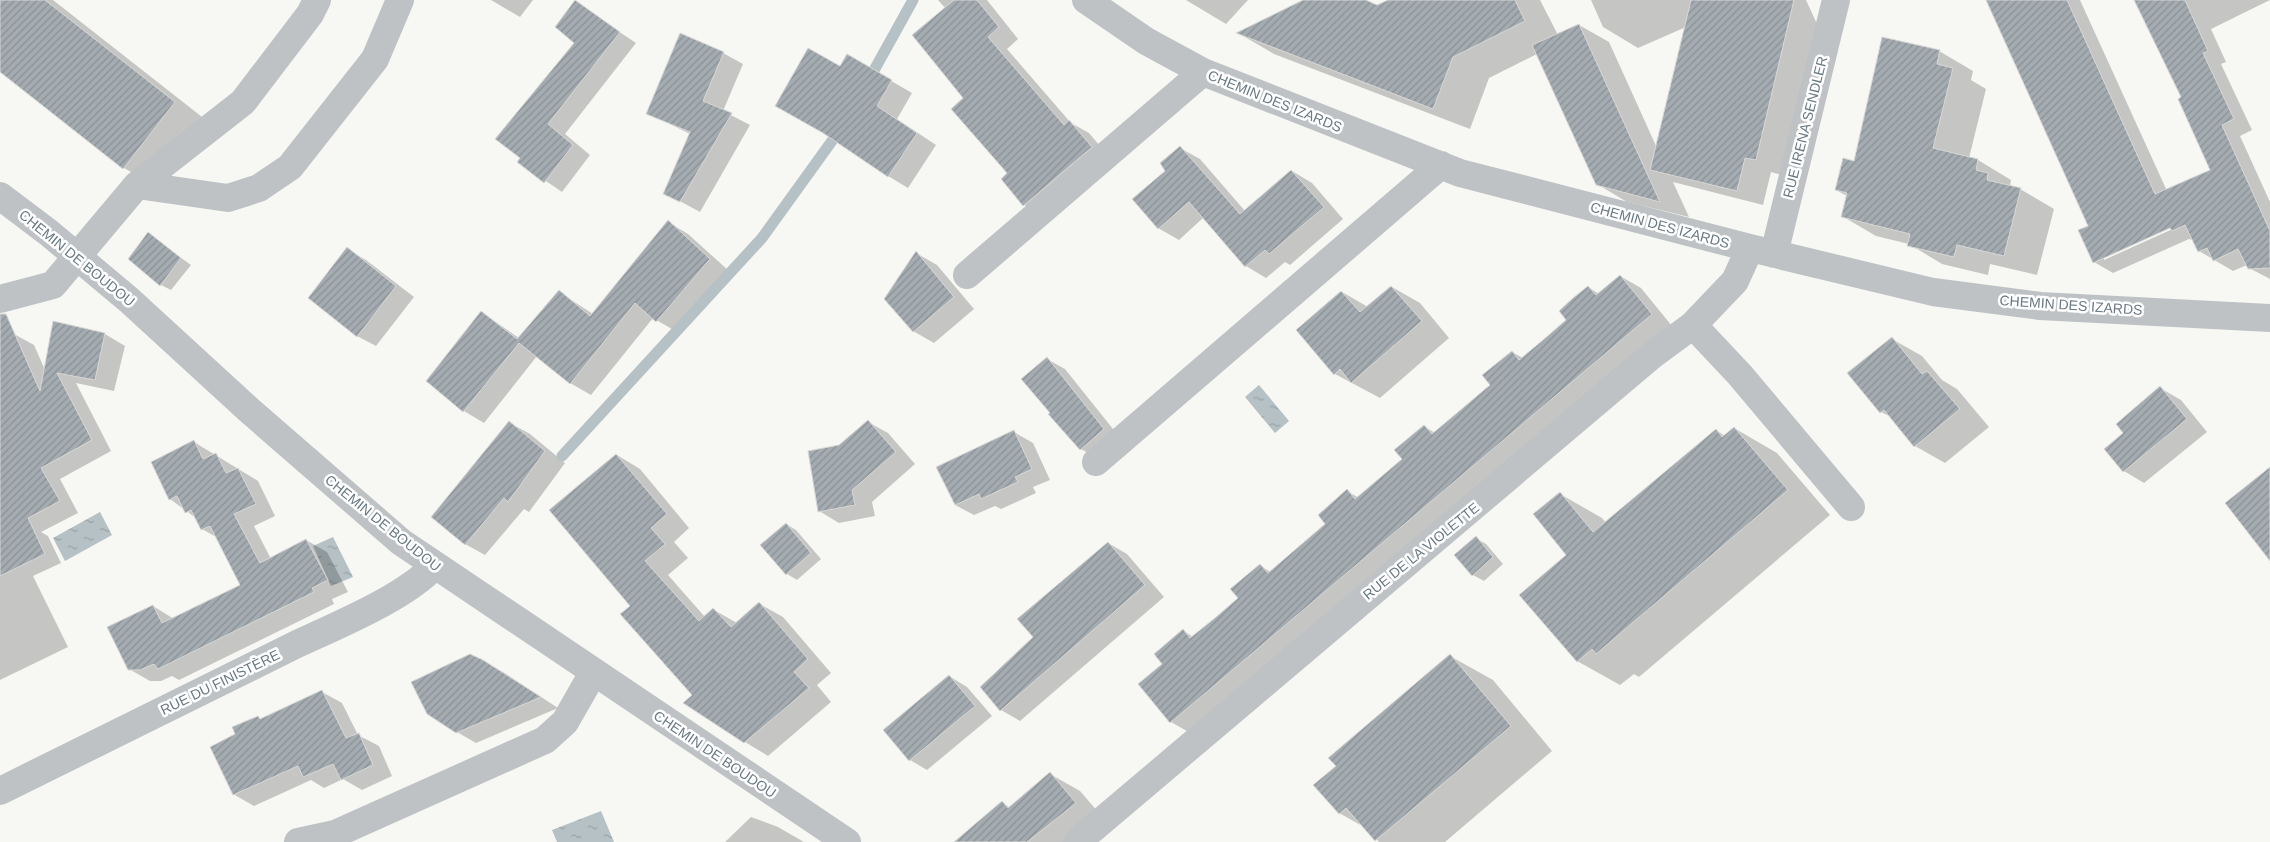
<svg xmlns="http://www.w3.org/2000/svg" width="2270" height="842" viewBox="0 0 2270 842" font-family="Helvetica,sans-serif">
<defs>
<pattern id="water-ripples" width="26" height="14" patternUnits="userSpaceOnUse" patternTransform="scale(1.25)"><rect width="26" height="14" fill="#b5c1c4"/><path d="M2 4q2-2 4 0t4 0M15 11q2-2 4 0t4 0" fill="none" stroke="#97a2a5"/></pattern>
<pattern id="building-hatch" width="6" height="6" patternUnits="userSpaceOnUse" patternTransform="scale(1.25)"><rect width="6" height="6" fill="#a4acb1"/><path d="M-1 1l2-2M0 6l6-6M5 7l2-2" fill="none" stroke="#8a9195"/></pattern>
</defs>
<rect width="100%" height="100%" fill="#f7f7f4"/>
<!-- water -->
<path fill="url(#water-ripples)" d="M1259 385 1289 421 1275 433 1245 397Z
M100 512 112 535 65 561 53 538Z
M333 537 353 577 331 586 313 546Z
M601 811 614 842H557L552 830Z"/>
<!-- shadow -->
<path fill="#0003" fill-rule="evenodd" d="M0 0H53L211 124 161 189 124 168 0 71Z
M491 0H533L520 17Z
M938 0H987L1018 39 1007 49 1071 123 1089 133 1111 159 1044 216 1024 205 965 99 946 9Z
M1186 0H1248L1226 24Z
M1305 0H1363L1377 7 1391 0H1540L1558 35 1579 25 1609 42 1657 148 1686 27 1638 48 1603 27 1591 0H1806L1817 24 1782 175 1771 172 1763 205 1673 182 1689 217 1627 202 1597 184 1537 54 1489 78 1470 129 1274 54 1238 33Z
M1986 0H2080L2167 191 2212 170 2183 98 2137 0H2270L2211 29 2226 62 2221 64 2252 130 2240 136 2270 202V279L2249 268 2247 265 2233 271 2199 251 2194 240 2189 239 2113 273 2094 262 2080 230 2089 226ZM2176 225 2177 227 2104 260V257Z
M582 7 636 43 565 134 590 155 562 192 518 162 575 43Z
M1939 51 1973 71 1971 80 1986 89 1969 158 1978 160 2011 180 2010 187 2020 189 2054 209 2037 275 1990 264 1988 275 1942 264 1909 244 1876 236 1842 216 1847 196 1836 190Z
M723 53 743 64 723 111 750 125 700 212 665 193 690 134 648 113Z
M848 56 912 93 897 119 936 145 908 188 888 176 840 68Z
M1180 148 1200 159 1245 211 1292 171 1312 183 1343 219 1290 265 1285 262 1266 278 1246 266 1204 217 1179 240 1158 228 1167 171Z
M668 222 688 234 729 271 677 332 653 318 591 395 570 383 537 356 484 423 464 411 428 380 481 312 519 338 559 292 593 314Z
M148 234 191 265 171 290 161 285Z
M347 249 366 260 414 297 376 346 357 336Z
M916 253 937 265 974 309 934 343 913 331Z
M1620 276 1641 288 1672 326 1192 734 1171 722 1163 664 1184 631 1193 637 1240 598 1260 566 1271 572 1327 524 1347 491 1359 498 1404 459 1424 426 1435 433 1492 385 1512 352 1523 358 1568 320 1588 287 1599 294Z
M1392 287 1420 303 1449 338 1380 398 1335 374 1342 292 1368 307Z
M54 323 105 334 125 346 114 391 76 383 111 451 60 479 78 513 41 532 48 536 61 563 33 576 68 647 0 680V342L14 334 34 345 45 370Z
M1892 339 1922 356 1942 380 1957 389 1989 427 1945 463 1915 446 1893 418 1881 412Z
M1047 359 1065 369 1121 439 1099 459 1081 449Z
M2160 388 2181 400 2207 432 2144 483 2124 471 2125 433Z
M868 422 888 433 915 464 872 502 875 516 839 523 819 511 840 446Z
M510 423 530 434 565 463 529 512 524 509 485 555 465 544Z
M1734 428 1777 453 1830 515 1639 677 1634 674 1620 685 1577 661 1568 555 1560 494 1602 518 1606 523 1716 430 1725 436Z
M1014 432 1033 443 1050 480 1033 487 1036 493 1001 509 995 506 974 515 955 505Z
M194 442 258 481 275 516 254 526 271 559 306 540 327 552 348 592 332 599 334 604 179 680 172 676 161 681H150L129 669 153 606 174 619 241 586 218 538 202 529 196 518 170 499Z
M617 455 640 469 689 528 674 542 688 558 668 575 705 617 714 610 737 623 760 604 783 617 831 673 817 685 831 702 768 756 745 742 694 695 631 606Z
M786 524 796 530 821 559 797 580 787 574Z
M1476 538 1486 544 1503 564 1484 581 1473 575 1456 555Z
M1108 543 1127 554 1164 597 1020 721 1001 710 982 687 1034 637Z
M1450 656 1493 680 1552 751 1445 842H1379L1366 828 1339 813 1337 766Z
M483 661 503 672 558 708 476 743 457 732Z
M949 676 967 687 992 716 927 770 910 760Z
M322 692 342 703 358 735 379 746 392 776 362 790 343 779 324 788 311 780 254 806 233 794 237 735 258 717 262 720Z
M1050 774 1080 791 1105 820 1078 842H956L1002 803 1011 808Z
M751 817 778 827 804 842H725Z"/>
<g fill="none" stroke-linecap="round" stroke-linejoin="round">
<!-- stream -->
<path stroke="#b5c1c4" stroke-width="11" d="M867 83 913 0
M562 456 762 238 842 127"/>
</g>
<!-- building -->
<path fill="url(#building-hatch)" stroke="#d8d8d7" d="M0 0H45L175 102 123 169 0 72Z
M575 0 620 32 548 124 573 145 544 183 517 162 520 158 495 139 574 43 555 27Z
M954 0H977L999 27 988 37 1064 125 1069 120 1092 147 1023 206 1001 179 1007 173 951 109 963 98 912 35Z
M1303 0H1366L1377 5 1388 0H1515L1525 21 1453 57 1433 109 1236 33Z
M1691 0H1794L1756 160 1745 158 1737 191 1650 170Z
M1986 0H2067L2155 194 2210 170 2178 99 2181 97 2134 0H2185L2208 51 2203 53 2234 119 2222 125 2270 231V268L2248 269 2238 249 2213 261 2207 248 2198 252 2185 225 2172 231 2170 228 2093 263 2078 230 2088 226Z
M1579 24 1660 202 1596 185 1532 45Z
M680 33 724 52 703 101 732 113 680 202 663 194 690 132 646 114Z
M1882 37 1940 50 1937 64 1953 68 1933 148 1978 159 1976 170 1988 173 1987 180 2021 188 2004 256 1957 245 1954 257 1907 246 1910 234 1841 217 1847 193 1835 190 1843 158 1854 161Z
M808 48 840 66 847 54 892 80 877 106 917 133 888 177 823 133 775 106Z
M1180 146 1240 214 1291 170 1324 207 1269 254 1265 250 1245 267 1189 202 1158 229 1132 199 1165 171 1160 163Z
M668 220 710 259 656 322 635 303 570 384 519 343 463 412 426 381 481 311 517 339 559 290 590 316Z
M148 232 181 258 160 286 128 259Z
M347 247 396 286 357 337 308 298Z
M916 251 954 297 913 332 884 299Z
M1620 275 1652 314 1170 723 1138 684 1162 664 1154 654 1183 629 1190 638 1215 618 1238 598 1230 589 1260 564 1268 573 1325 524 1318 515 1347 489 1355 499 1402 459 1394 450 1424 425 1432 434 1464 407 1490 385 1482 375 1512 351 1519 360 1543 340 1566 320 1559 311 1573 298 1588 286 1596 295Z
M1391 286 1422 321 1351 383 1340 369 1334 375 1296 330 1341 291 1360 312Z
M0 314H6L40 391 53 321 105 333 95 380 57 373 92 440 41 468 60 501 28 518 45 554 0 576Z
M1892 337 1922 374 1927 371 1960 409 1914 447 1884 410 1880 413 1847 373Z
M1047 357 1104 429 1080 450 1048 414 1050 413 1021 379Z
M2160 386 2187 419 2123 472 2104 449 2123 433 2116 424Z
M868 420 896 452 852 490 855 505 818 512 808 451 839 445Z
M509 421 545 451 508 502 504 498 465 545 431 517Z
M1734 427 1788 490 1596 654 1592 649 1577 662 1519 595 1566 555 1533 514 1560 492 1593 532 1716 429 1722 437Z
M1014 430 1032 469 1015 477 1018 482 981 499 979 494 955 505 936 467Z
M194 440 203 459 216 453 226 473 238 468 256 504 234 514 260 563 306 539 328 580 312 588 314 592 158 669 154 664 140 670H128L107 627 153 605 162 623 240 585 210 526 201 530 191 510 185 513 177 496 169 500 151 462Z
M616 454 667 514 651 528 665 544 645 561 699 621 713 608 731 627 759 602 808 659 794 672 809 688 744 743 683 703 692 695 620 614 630 606 549 510Z
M2270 467V561L2225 503Z
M786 523 811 553 786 575 760 545Z
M1476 536 1493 557 1472 576 1454 555Z
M1108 542 1145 585 1000 711 980 687 1033 637 1017 619Z
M470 654 483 660 541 697 456 733 427 714 411 682Z
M1450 654 1511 726 1375 841 1346 808 1339 814 1313 785 1336 766 1328 758Z
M949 675 975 706 909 761 883 730Z
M322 690 346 738 359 733 373 765 341 780 333 764 303 777 298 766 233 795 210 747 235 734 232 727 258 716 260 719Z
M1050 772 1076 803 1027 842H954L1002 801 1008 808Z"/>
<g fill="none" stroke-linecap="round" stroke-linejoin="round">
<!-- minor -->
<path stroke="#bec2c5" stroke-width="28" d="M1086 0 1146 41 1203 72 1460 173 1750 248 1933 292 2040 306 2270 318
M137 185 228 198 259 188 290 167 375 59 400 0
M0 196 49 233 129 300 249 410 401 542 847 842
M1774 254 1836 0
M967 275 1203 72
M0 299 53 285 137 185 243 102 310 14 317 0
M1693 325 1740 375 1851 507
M1096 462 1441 165
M0 791C98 743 195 694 293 646 333 627 405 598 434 566
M298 842 335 834 545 740 565 722 593 673
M1077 842 1651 356 1693 325 1735 281 1750 248"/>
</g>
<g text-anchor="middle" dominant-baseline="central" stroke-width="5" stroke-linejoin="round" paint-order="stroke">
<!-- street labels -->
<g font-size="14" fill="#697982" stroke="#fff">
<text transform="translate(1275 101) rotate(22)">CHEMIN DES IZARDS</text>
<text transform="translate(1805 127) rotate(-76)">RUE IRENA SENDLER</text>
<text transform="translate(1660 225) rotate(15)">CHEMIN DES IZARDS</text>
<text transform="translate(77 258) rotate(39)">CHEMIN DE BOUDOU</text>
<text transform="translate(2071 305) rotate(4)">CHEMIN DES IZARDS</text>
<text transform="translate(383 523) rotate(39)">CHEMIN DE BOUDOU</text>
<text transform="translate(1421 551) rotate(-39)">RUE DE LA VIOLETTE</text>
<text transform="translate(220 682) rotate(-26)">RUE DU FINISTÈRE</text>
<text transform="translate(715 754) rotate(34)">CHEMIN DE BOUDOU</text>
</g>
</g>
</svg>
